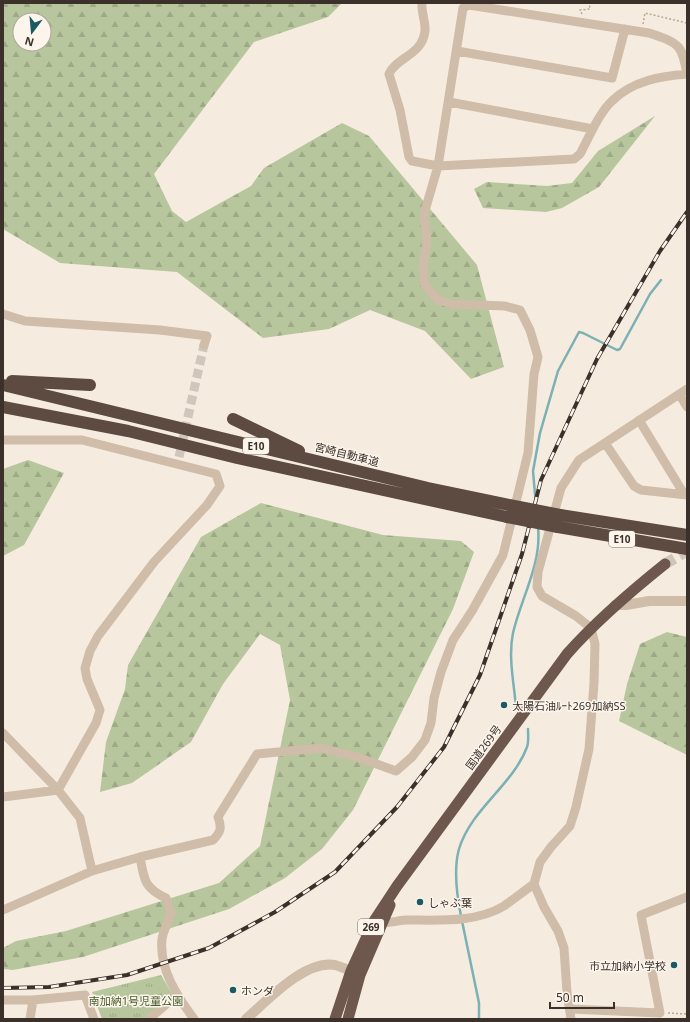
<svg xmlns="http://www.w3.org/2000/svg" width="690" height="1022" viewBox="0 0 690 1022" font-family="'Noto Sans','Noto Sans JP',sans-serif">
<defs>
<pattern id="grass-tufts" width="24" height="20" patternUnits="userSpaceOnUse"><rect width="24" height="20" fill="#b7c69d"/><path d="M3 7l-1-3M5 7V3M7 7l1-3M15 17l-1-3M17 17v-4M19 17l1-3" fill="none" stroke="#9eaa87"/></pattern>
<pattern id="forest-firs" width="22" height="20" patternUnits="userSpaceOnUse"><rect width="22" height="20" fill="#b7c69d"/><path d="M5 1l3.5 6h-7zM16 11l3.5 6h-7z" fill="#9eaa87"/></pattern>
</defs>
<rect width="100%" height="100%" fill="#f5ecdf"/>
<!-- grass -->
<path fill="url(#grass-tufts)" d="M161 975 172 994 143 1019H102L92 992Z"/>
<!-- forest -->
<path fill="url(#forest-firs)" fill-rule="evenodd" d="M3 3H342L328 17 254 42 154 174 172 211 186 222 251 186 264 168 342 123 369 136 477 265 504 367 471 379 425 331 370 310 329 329 263 338 177 272 60 263 3 229ZM20 20H44V44H20Z
M655 116 599 187 562 208 546 212 483 208 474 189 487 182 547 186 572 183 598 151Z
M28 460 64 473 24 545 3 556V469Z
M261 503 383 535 461 541 474 552 453 609 353 810 322 849 285 878 229 909 83 957 13 970 3 969V948L16 941 66 931 219 883 260 846 290 700 280 645 260 634 223 684 191 742 132 783 100 792 106 742 125 689 128 665 201 537Z
M667 632 687 637V755L619 721 627 684 640 644Z"/>
<g fill="none" stroke-linecap="round" stroke-linejoin="round">
<!-- stream -->
<path stroke="#7bb0b5" stroke-width="2.5" d="M536 506 533 471 540 433 558 371 579 332 583 333 617 350 620 349 650 294 661 280
M516 707C514 683 508 657 513 633 521 598 542 564 538 527
M461 916C457 896 453 870 459 849 471 809 513 785 527 747 529 742 528 734 528 729
M462 921 479 1003V1019"/>
<!-- minor-tunnel -->
<path stroke="#d0c6bb" stroke-width="9" stroke-dasharray="9 4.5" stroke-linecap="butt" d="M179 457 204 345"/>
<!-- trunk-tunnel -->
<path stroke="#d0c6bb" stroke-width="11" stroke-dasharray="11 5.5" stroke-linecap="butt" d="M665 564 687 551"/>
<!-- path -->
<path stroke="#bba693" stroke-width="1.5" stroke-dasharray="2 2" stroke-linecap="butt" d="M582 14 580 10 590 9 589 3
M643 24 645 13 687 23
M668 1013 687 1014"/>
<!-- minor -->
<path stroke="#cfbca9" stroke-width="9" d="M422 3C421 13 426 22 425 31 422 56 396 57 389 74L400 110 409 157 412 161 438 166 574 159 580 154C589 137 599 113 612 101 632 81 661 76 687 74
M457 51 612 78 625 29
M449 102 593 129
M3 314 25 321 160 330 207 336 204 345
M679 394 687 407
M639 420 684 494
M3 440H82L216 474 220 486 207 505 154 562 98 636 90 651 85 668 87 679 100 710 96 723 58 790
M605 443 634 486 641 490 687 495
M3 733 58 790 80 818 92 871
M3 797 58 790
M140 857C144 879 144 888 166 898L171 913C169 921 163 931 162 939 159 969 177 996 194 1019
M3 910 92 871 140 857 213 840C221 832 222 828 218 817L257 754 321 748 357 757 396 771 412 757 425 740 431 723 434 698 441 672 453 640 472 611 503 555 528 453 534 374 538 357 530 330 520 310 505 306 452 304 438 300 425 285 423 266 427 241 424 214 438 166 463 8 469 5 649 33C678 43 682 43 687 74
M377 922C386 925 398 920 407 920 438 920 476 923 504 906 514 899 524 891 534 884
M3 1000H33L85 995 94 1019
M571 1009 660 1013 641 915 687 897
M30 1019 33 1000
M149 1019 177 995
M571 1019 567 993 564 948 558 931 544 907 534 884 540 862 551 847 570 826 576 807 589 749 594 683 595 644 591 628 576 616 542 596 537 587 538 572 561 488 579 460 687 389"/>
<!-- tertiary -->
<path stroke="#cfbca9" stroke-width="10" d="M615 605H626L649 601H687
M246 1019C267 1001 304 960 335 965 342 967 351 971 358 974"/>
<!-- trunk -->
<path stroke="#6e584d" stroke-width="11" d="M335 1019 351 971 374 921 397 886 567 654C597 620 630 592 665 564
M348 1019 360 975 390 905"/>
<!-- motorway -->
<path stroke="#5d4a40" stroke-width="12" d="M12 381 90 385
M3 385 428 488 509 505
M3 407 128 431 237 458 507 517
M233 419 299 451
M560 515 687 535
M558 527 687 549"/>
<defs>
<path id="rail" d="M3 988 49 987 127 975 209 948 275 912 335 872 397 807 444 747 480 675 522 554 541 480 597 359 660 251 687 212"/>
</defs>
<!-- rail casing -->
<use href="#rail" stroke="#3b302a" stroke-width="4"/>
<!-- rail -->
<use href="#rail" stroke="#fcf5ec" stroke-width="2.5" stroke-dasharray="8" stroke-linecap="butt"/>
<!-- motorway-bridge -->
<path stroke="#5d4a40" stroke-width="12" d="M509 505 560 515
M507 517 558 527"/>
</g>
<!-- markers -->
<g fill="#1b5a61" stroke="#fcf5ec" stroke-width="1.5">
<circle cx="504" cy="705" r="4"/>
<circle cx="420" cy="902" r="4"/>
<circle cx="674" cy="965" r="4"/>
<circle cx="233" cy="990" r="4"/>
</g>
<g text-anchor="middle" dominant-baseline="central" stroke-width="3" stroke-linejoin="round" paint-order="stroke">
<!-- shield labels -->
<g fill="#fcf5ec" stroke="#756b64" stroke-width="1">
<rect x="243" y="438" width="26" height="16" rx="3"/>
<rect x="609" y="531" width="26" height="16" rx="3"/>
<rect x="358" y="919" width="26" height="16" rx="3"/>
</g>
<g font-size="10" font-weight="bold" fill="#3b302a">
<text x="256" y="446">E10</text>
<text x="622" y="539">E10</text>
<text x="371" y="927">269</text>
</g>
<!-- street labels -->
<g font-size="11" fill="#3b302a" stroke="#fcf5ec">
<text transform="translate(347 454) rotate(14)">宮崎自動車道</text>
<text transform="translate(483 747) rotate(-54)">国道269号</text>
</g>
<!-- poi labels -->
<g font-size="11" fill="#3b302a" stroke="#fcf5ec" text-anchor="start">
<text x="512" y="705">太陽石油ﾙｰﾄ269加納SS</text>
<text x="428" y="902">しゃぶ葉</text>
<text x="666" y="965" text-anchor="end">市立加納小学校</text>
<text x="241" y="990">ホンダ</text>
</g>
<!-- park labels -->
<g font-size="11" fill="#485c2b" stroke="#fcf5ec">
<text x="136" y="1000">南加納1号児童公園</text>
</g>
</g>
<!-- border -->
<rect width="690" height="1022" fill="none" stroke="#3b302a" stroke-width="8"/>
<!-- north arrow -->
<g transform="translate(32 32) rotate(196)"><circle r="19" fill="#fcf5ec" stroke="#afa69e"/>
<path d="M0-3L7 15L0 10L-7 15Z" fill="#1b5a61"/>
<text y="-6" font-size="11" font-weight="bold" text-anchor="middle" fill="#3b302a">N</text>
</g>
<!-- scale -->
<path d="M550 1002v6h64v-6" fill="none" stroke="#3b302a" stroke-width="2"/>
<text x="556" y="1002" font-size="12" fill="#3b302a" stroke="#fcf5ec" stroke-width="3" paint-order="stroke">50 m</text>
</svg>
